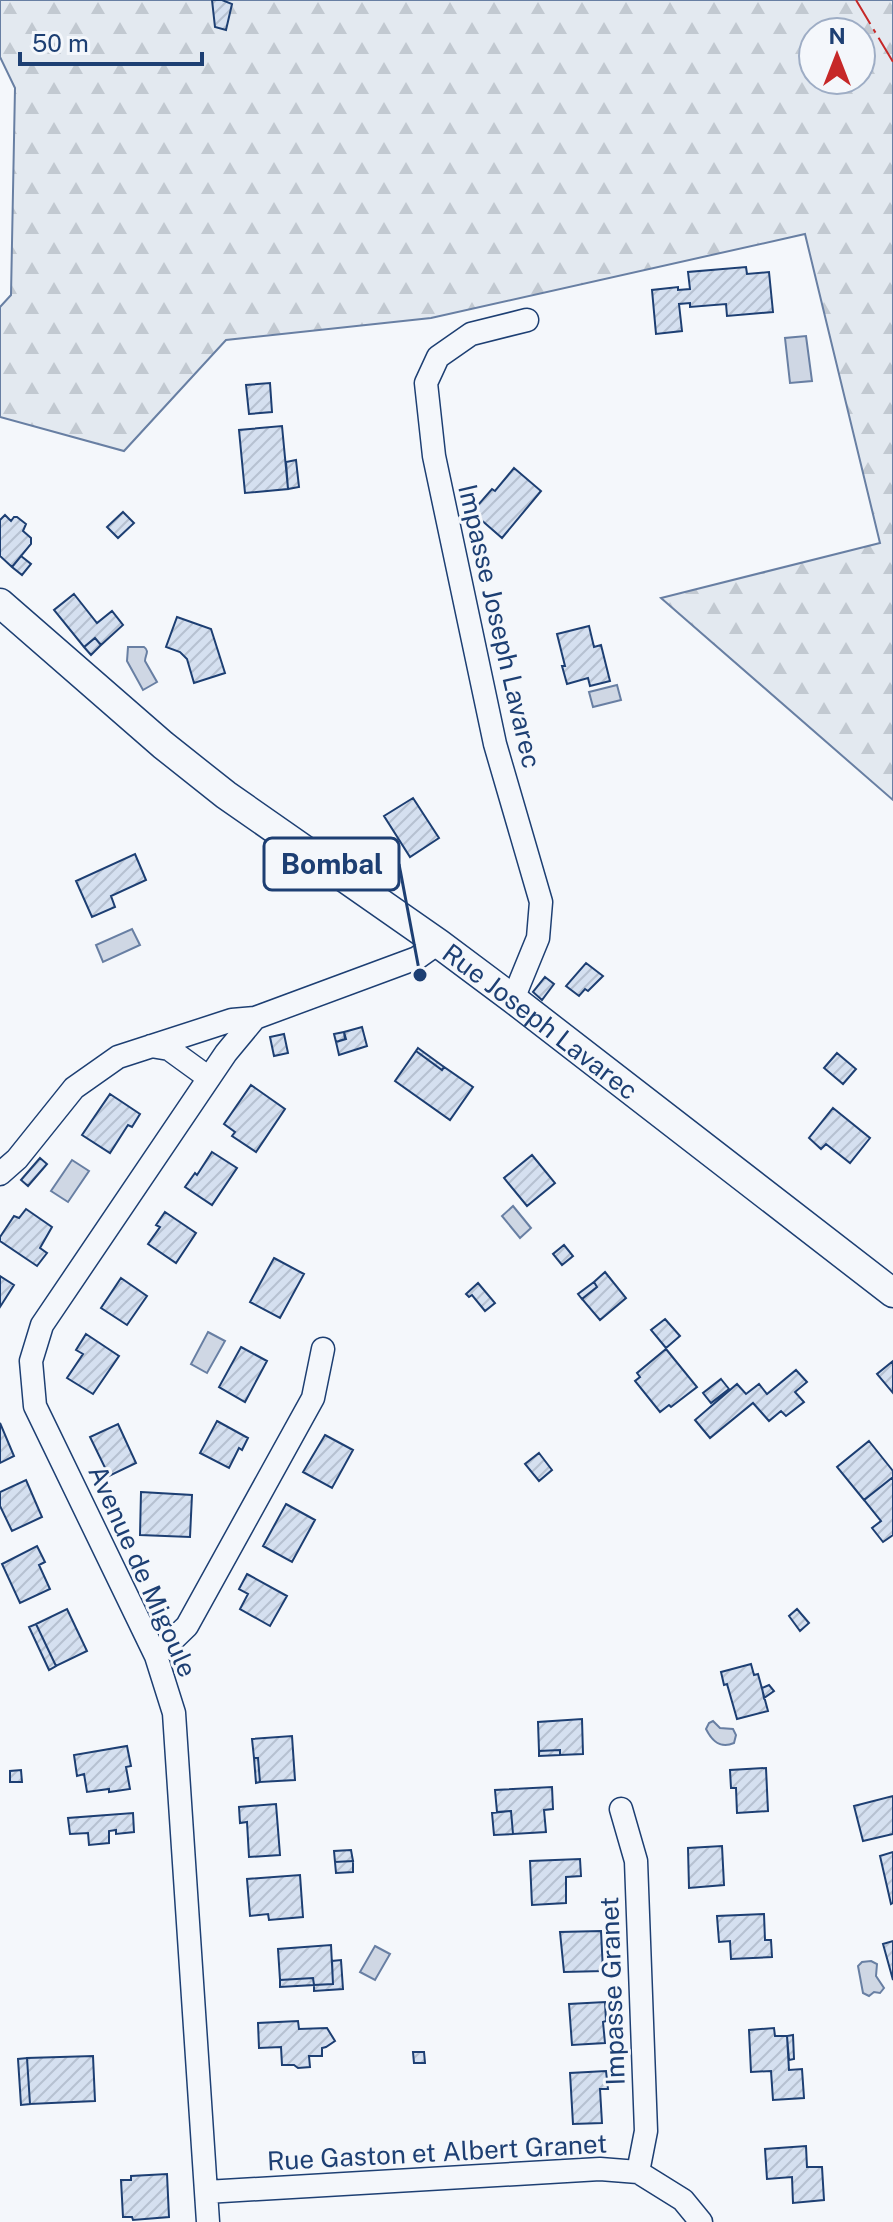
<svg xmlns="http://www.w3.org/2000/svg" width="893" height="2222" viewBox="0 0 893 2222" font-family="'Public Sans',sans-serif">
<defs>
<pattern id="forest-firs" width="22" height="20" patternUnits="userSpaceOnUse" patternTransform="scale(2)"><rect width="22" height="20" fill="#e3e9f0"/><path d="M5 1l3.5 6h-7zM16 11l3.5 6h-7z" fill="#c2c9d1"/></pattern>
<pattern id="building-hatch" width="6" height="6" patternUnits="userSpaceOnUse" patternTransform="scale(2)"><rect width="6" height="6" fill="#d5e0f0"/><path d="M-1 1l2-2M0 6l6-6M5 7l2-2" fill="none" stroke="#b6c1d1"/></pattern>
</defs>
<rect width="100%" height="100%" fill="#f4f7fb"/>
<!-- forest -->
<path fill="url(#forest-firs)" stroke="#687fa3" stroke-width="2" fill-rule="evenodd" d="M0 0H893V800L661 598 880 543 805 234 431 318 226 340 124 451 0 417V307L11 295 15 88 0 57ZM813 32H861V80H813Z"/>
<!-- water -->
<path fill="#cfd7e4" stroke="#687fa3" stroke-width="2" d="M806 336 812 381 790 383 785 338Z
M128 647H144C150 651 145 655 145 661L157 682 143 690 127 661Z
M617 685 621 700 593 707 589 692Z
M132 929 140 945 103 962 96 945Z
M72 1160 89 1171 68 1202 51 1191Z
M513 1206 531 1228 520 1238 502 1216Z
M208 1332 225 1341 207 1373 191 1364Z
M713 1721 720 1728 733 1729 736 1735 734 1743C720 1749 712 1741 706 1729L709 1723Z
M375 1946 390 1954 375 1980 360 1972Z
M871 1961 877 1964 876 1976 884 1988 880 1993 874 1992 869 1996 863 1993 858 1966 862 1962Z"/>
<!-- building -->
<path fill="url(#building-hatch)" stroke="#1d3f73" stroke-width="2" d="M212 0H222L232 4 226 30 215 27Z
M746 267 747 274 769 272 773 312 727 316 726 304 690 307V303L679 304 682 331 656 334 652 290 678 287V290L690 289 688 272Z
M270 383 272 412 249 414 246 385Z
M282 426 288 489 245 493 239 430Z
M296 460 299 487 288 489 286 462Z
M514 468 541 491 502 538 472 512 492 489 495 491Z
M123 512 134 523 118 538 107 527Z
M5 515 11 521 14 517H17L26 524 23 531 31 538V544L12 567 0 556V520Z
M21 556 31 564 22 575 12 567Z
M74 594 97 623 112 611 123 625 101 645 95 638 84 647 54 610Z
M177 617 211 629 225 673 194 683 187 659 180 652 166 647Z
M589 626 594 647 601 645 610 681 590 686 588 678 567 684 562 666H565L557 634Z
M95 638 101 645 91 655 84 647Z
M413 798 439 838 410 857 384 816Z
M135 854 146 880 111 896 115 907 92 917 76 881Z
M586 963 603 976 588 991 585 989 579 996 566 986Z
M545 977 554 984 542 1000 533 992Z
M362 1027 367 1046 339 1055 336 1042 346 1039 344 1032Z
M344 1032 345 1039 336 1042 334 1034Z
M284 1034 288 1053 274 1056 270 1037Z
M418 1048 444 1067 442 1070 416 1051Z
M416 1051 442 1070 444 1067 473 1087 450 1120 395 1081Z
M837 1053 856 1069 843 1084 824 1068Z
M251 1085 285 1109 256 1152 232 1136 235 1132 224 1124Z
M110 1094 140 1114 132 1127 128 1125 110 1153 82 1135Z
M833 1108 870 1138 850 1163 826 1144 821 1149 809 1138Z
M212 1152 237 1168 212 1205 185 1187 195 1173 197 1175Z
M532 1155 555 1183 527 1206 504 1178Z
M40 1158 47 1164 28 1186 21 1180Z
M26 1209 52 1227 40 1248 47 1253 37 1266 0 1241V1237L14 1216 19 1218Z
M165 1212 196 1233 176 1263 148 1244 160 1227 156 1225Z
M564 1245 573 1256 562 1265 553 1254Z
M274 1258 304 1274 280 1318 250 1302Z
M605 1272 626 1298 600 1320 582 1299 597 1287 594 1282Z
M0 1276 14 1285 0 1307Z
M121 1278 147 1296 127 1325 101 1308Z
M594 1282 597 1287 582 1299 578 1294Z
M478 1283 495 1303 485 1311 472 1295 469 1297 466 1294Z
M665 1319 680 1336 666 1348 651 1330Z
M86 1334 119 1356 93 1394 67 1378 83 1354 76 1350Z
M241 1347 267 1361 245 1402 219 1387Z
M666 1349 697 1387 671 1407 669 1405 660 1412 635 1381 640 1377 637 1373Z
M893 1361V1393L877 1374Z
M796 1370 807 1382 795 1392 804 1402 786 1416 781 1411 769 1421 753 1403 710 1438 695 1420 737 1384 746 1394 759 1384 767 1394Z
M721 1379 729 1389 711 1403 703 1393Z
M217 1421 248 1438 242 1450 239 1448 229 1468 200 1453Z
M0 1423 14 1456 0 1463Z
M118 1424 136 1463 109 1476 90 1437Z
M325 1435 353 1450 332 1488 303 1472Z
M869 1441 893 1471V1477L864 1500 837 1467Z
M539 1453 552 1470 539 1481 525 1464Z
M893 1477V1535L883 1542 872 1528 881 1521 864 1500Z
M26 1480 42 1517 12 1531 0 1506V1492Z
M141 1492 192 1495 190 1537 140 1535Z
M286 1504 315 1520 292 1562 263 1546Z
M37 1546 45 1562 39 1565 50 1589 20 1603 2 1564Z
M247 1574 287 1596 270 1626 240 1609 248 1594 239 1589Z
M67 1609 87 1651 56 1666 36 1624Z
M797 1609 809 1623 800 1631 789 1616Z
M36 1624 56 1666 49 1670 29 1627Z
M751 1664 754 1675 758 1674 768 1711 737 1719 727 1684 724 1685 721 1672Z
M769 1685 774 1691 764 1698 762 1688Z
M582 1719 583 1754 560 1755V1750L539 1751 538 1722Z
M292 1736 295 1780 260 1782 258 1758H254L252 1739Z
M127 1746 131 1766 126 1767 130 1789 109 1792V1789L87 1792 84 1774 77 1776 74 1755Z
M560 1750V1755L539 1756V1751Z
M254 1758H258L260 1782 256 1783Z
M766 1768 768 1811 737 1813 736 1788H731L730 1770Z
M21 1770 22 1782H10V1771Z
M552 1787 553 1809 544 1810 546 1832 513 1834 511 1811 497 1812 495 1790Z
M893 1796V1834L863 1841 854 1806Z
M276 1804 280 1855 249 1857 247 1822 240 1823 239 1807Z
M511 1811 513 1834 494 1835 492 1813Z
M133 1813 134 1832 116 1834V1830L109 1831V1843L89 1845 88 1833 70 1834 68 1818Z
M722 1846 724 1885 689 1888 688 1848Z
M351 1850 353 1861 335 1862 334 1851Z
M893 1852V1903L891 1904 880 1856Z
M580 1859 581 1876 566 1877V1903L532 1905 530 1861Z
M353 1861V1872L336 1873 335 1862Z
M300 1875 303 1917 269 1920 268 1914 250 1916 247 1879Z
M764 1914 765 1940H771L772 1957 731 1959 730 1941 719 1942 717 1916Z
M601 1931 603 1971 564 1972 560 1932Z
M893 1941V1980L883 1944Z
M331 1945 333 1984 314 1985 313 1978 280 1980 278 1949Z
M341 1960 343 1989 314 1991V1985L333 1984 332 1961Z
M313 1978 314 1985 280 1987V1980Z
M605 2002 606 2021 603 2022 605 2043 572 2045 569 2004Z
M298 2021 299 2029 327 2028 335 2041 326 2047 322 2048V2056H309L310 2067 298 2068 294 2065H282L281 2047 259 2048 258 2023Z
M774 2028 775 2036H787L789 2070 802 2069 804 2098 773 2100 771 2071 751 2072 749 2030Z
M793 2035 794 2059 789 2060 787 2036Z
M413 2052H424L425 2063H414Z
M93 2056 95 2101 30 2104 27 2058Z
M27 2058 30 2104 21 2105 18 2059Z
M606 2071 608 2089H600L602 2123 573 2124 570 2073Z
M806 2146 807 2167H822L824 2200 793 2203 792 2177 767 2179 765 2149Z
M167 2174 169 2217 133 2220 132 2217H123L121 2180H131V2176Z"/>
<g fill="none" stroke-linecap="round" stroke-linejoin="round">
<defs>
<path id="minor" d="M513 999 538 938 541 902 495 744 434 456 426 383 438 357 471 334 527 320
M151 1046 169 1049 209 1078
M0 1174 17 1159 74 1088 118 1057 232 1020 255 1018 417 958 438 943
M156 1656 187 1626 313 1398 323 1349
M621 1809 636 1861 646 2131 638 2172
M206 2192 600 2169 638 2172 683 2200 701 2222
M208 2222 174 1713 156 1656 35 1406 31 1361 42 1325 226 1053 255 1018"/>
<g id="tertiary">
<path id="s1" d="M0 603 163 745 226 795 438 943 513 999 893 1293"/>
</g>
</defs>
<!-- minor casing -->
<use href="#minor" stroke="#1d3f73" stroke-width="25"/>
<!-- tertiary casing -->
<use href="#tertiary" stroke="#1d3f73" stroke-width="31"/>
<!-- minor -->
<use href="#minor" stroke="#f4f7fb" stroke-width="22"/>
<!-- tertiary -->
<use href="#tertiary" stroke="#f4f7fb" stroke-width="28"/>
<!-- power -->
<path stroke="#c62828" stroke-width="2" stroke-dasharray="28 6 4 6" stroke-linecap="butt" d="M856 0 893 62"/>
</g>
<g text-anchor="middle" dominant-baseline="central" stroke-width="6" stroke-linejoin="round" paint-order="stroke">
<!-- street labels -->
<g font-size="26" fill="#1d3f73" stroke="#f4f7fb">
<text transform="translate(500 626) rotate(77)">Impasse Joseph Lavarec</text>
<text stroke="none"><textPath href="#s1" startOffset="684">Rue Joseph Lavarec</textPath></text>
<text transform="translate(143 1571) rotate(66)">Avenue de Migoule</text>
<text transform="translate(612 1991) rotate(-92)">Impasse Granet</text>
<text transform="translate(437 2152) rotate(-3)">Rue Gaston et Albert Granet</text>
</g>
</g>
<!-- callouts -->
<path fill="none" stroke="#1d3f73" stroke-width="3" d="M420 975L399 864"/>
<circle fill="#1d3f73" stroke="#f4f7fb" stroke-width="3" cx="420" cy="975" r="8"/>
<rect fill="#f4f7fb" stroke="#1d3f73" stroke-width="3" x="264" y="838" width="135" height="52" rx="8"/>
<g font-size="28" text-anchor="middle" font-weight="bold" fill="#1d3f73">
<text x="332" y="874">Bombal</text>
</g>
<!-- north arrow -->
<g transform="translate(837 56)"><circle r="38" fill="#f4f7fb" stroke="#9eadc5" stroke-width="2"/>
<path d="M0-6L14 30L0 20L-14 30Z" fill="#c62828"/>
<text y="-12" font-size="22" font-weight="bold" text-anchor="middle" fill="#1d3f73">N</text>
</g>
<!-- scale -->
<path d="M20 52v12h182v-12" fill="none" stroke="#1d3f73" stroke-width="4"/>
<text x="32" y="52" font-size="24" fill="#1d3f73" stroke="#f4f7fb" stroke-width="6" paint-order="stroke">50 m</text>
</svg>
